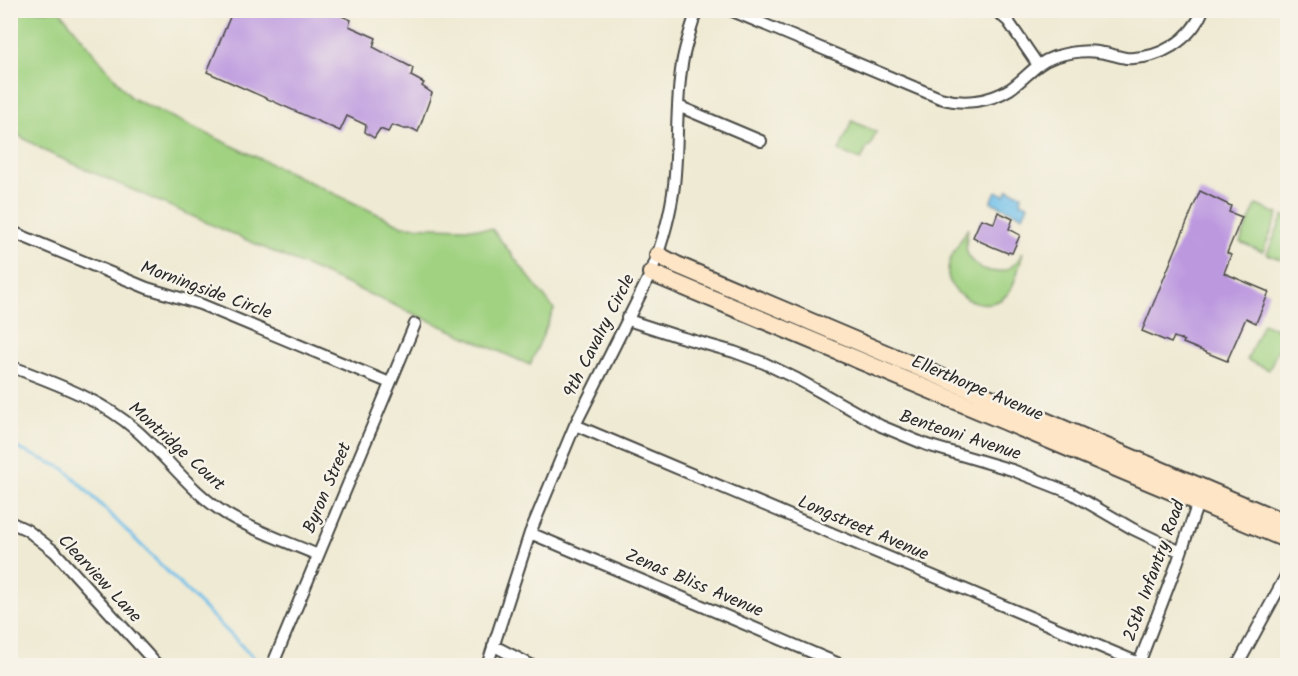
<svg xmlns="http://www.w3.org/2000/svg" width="1298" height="676" viewBox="0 0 1298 676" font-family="Kalam,sans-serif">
<rect width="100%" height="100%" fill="#f7f3e8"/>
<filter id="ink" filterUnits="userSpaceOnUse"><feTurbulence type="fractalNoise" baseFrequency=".0167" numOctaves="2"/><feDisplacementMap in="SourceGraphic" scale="12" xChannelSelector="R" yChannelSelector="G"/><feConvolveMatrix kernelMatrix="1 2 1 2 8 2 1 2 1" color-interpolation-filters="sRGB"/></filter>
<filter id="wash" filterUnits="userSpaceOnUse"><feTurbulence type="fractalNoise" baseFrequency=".008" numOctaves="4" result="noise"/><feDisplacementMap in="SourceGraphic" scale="24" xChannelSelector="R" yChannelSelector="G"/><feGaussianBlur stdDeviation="1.35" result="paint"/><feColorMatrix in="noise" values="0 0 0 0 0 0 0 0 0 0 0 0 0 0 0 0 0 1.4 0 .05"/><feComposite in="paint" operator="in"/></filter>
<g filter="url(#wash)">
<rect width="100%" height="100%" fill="#efead3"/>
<!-- green -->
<path fill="#a0d281" stroke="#667e56" stroke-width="1.5" d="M11 10 60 11 131 98 403 226 492 229 554 309 530 365 49 153 11 131Z
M852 121 876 132 870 147 868 146 861 160 839 151Z
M1256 205 1278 214 1263 252 1240 242Z
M1283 216 1287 218V262L1267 254Z
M968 228C967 236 965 245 967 252 969 260 976 266 983 269 1002 276 1014 269 1023 252 1019 265 1017 281 1009 292 992 316 946 299 948 270 949 255 961 241 968 228Z
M1263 323 1285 333 1269 370 1247 360Z"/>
<!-- water -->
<path fill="#6ebfea" stroke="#4c758a" stroke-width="1.5" d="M1008 189 1022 195 1020 202 1028 205 1023 216 991 202 996 191 1005 195Z"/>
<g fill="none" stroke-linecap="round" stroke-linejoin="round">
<!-- stream -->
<path stroke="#6ebfea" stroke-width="3" d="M10 445 65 469 255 659"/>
</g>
<g id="blocks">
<!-- building -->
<path fill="#bc98df" d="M233 10H328L351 20 349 26 376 38 373 47 413 68 411 76 424 83 422 86 432 93 418 132 413 129H404L392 125 388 132 380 129 374 138 365 132 366 125 347 116 340 131 207 72Z
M1200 191 1231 206 1229 212 1242 217 1227 253 1231 255 1224 273 1269 292 1256 323 1246 318 1227 361 1183 343 1184 341 1174 337 1171 343 1142 331Z
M998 212 1013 219 1009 229 1020 235 1012 253 1009 252 1008 253 993 247 977 240V239L973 237 981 219 994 223Z"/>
</g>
</g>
<g filter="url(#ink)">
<use href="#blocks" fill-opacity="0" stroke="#484844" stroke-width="1.5"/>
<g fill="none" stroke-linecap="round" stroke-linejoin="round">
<defs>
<path id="street" d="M730 10 940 98C963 105 989 102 1010 89 1026 78 1036 63 1054 57 1070 52 1087 49 1104 53 1111 54 1119 57 1126 58 1159 60 1191 40 1203 10
M995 10 1008 21 1038 65
M678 106 761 141
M10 231 147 288 200 304 390 383
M627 318 634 322 677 336 734 352 764 363 797 379 881 426 927 445 1012 470 1071 493 1133 529 1181 552
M10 366C54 383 101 399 136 430 167 457 191 492 226 514 254 531 288 542 318 555
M575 425 1139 663
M10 522 27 530 55 552 158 666
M530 533 844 666
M493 646 500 649 533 666
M272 666 415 324
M487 666 530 533 575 425 651 273C663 241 673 208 675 174 678 138 676 100 682 64 685 46 691 28 697 10
M1138 666 1178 561 1200 497
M1237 666 1288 572"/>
<path id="secondary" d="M658 255 677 265 1288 524
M651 273 1288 540"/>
</defs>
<!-- street casing -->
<use href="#street" stroke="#484844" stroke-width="14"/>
<!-- secondary casing -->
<use href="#secondary" stroke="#484844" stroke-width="20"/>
<!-- street -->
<use href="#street" stroke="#fff" stroke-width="10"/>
<!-- secondary -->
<use href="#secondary" stroke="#fde5c5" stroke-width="16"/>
</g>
</g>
<g text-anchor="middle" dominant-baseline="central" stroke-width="5" stroke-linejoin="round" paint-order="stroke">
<!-- street labels -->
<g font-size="18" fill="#2b2b2b" stroke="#f7f3e8">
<text transform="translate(206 291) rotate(20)">Morningside Circle</text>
<text transform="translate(600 336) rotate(-63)">9th Cavalry Circle</text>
<text transform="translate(977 389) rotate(23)">Ellerthorpe Avenue</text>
<text transform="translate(960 436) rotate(18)">Benteoni Avenue</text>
<text transform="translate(176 447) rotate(42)">Montridge Court</text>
<text transform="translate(328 488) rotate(-67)">Byron Street</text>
<text transform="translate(863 529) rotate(23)">Longstreet Avenue</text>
<text transform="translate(1155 571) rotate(-70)">25th Infantry Road</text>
<text transform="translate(99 579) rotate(47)">Clearview Lane</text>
<text transform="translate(694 584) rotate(23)">Zenas Bliss Avenue</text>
</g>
</g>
<!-- margin -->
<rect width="1298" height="676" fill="none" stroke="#f7f3e8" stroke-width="36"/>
</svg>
